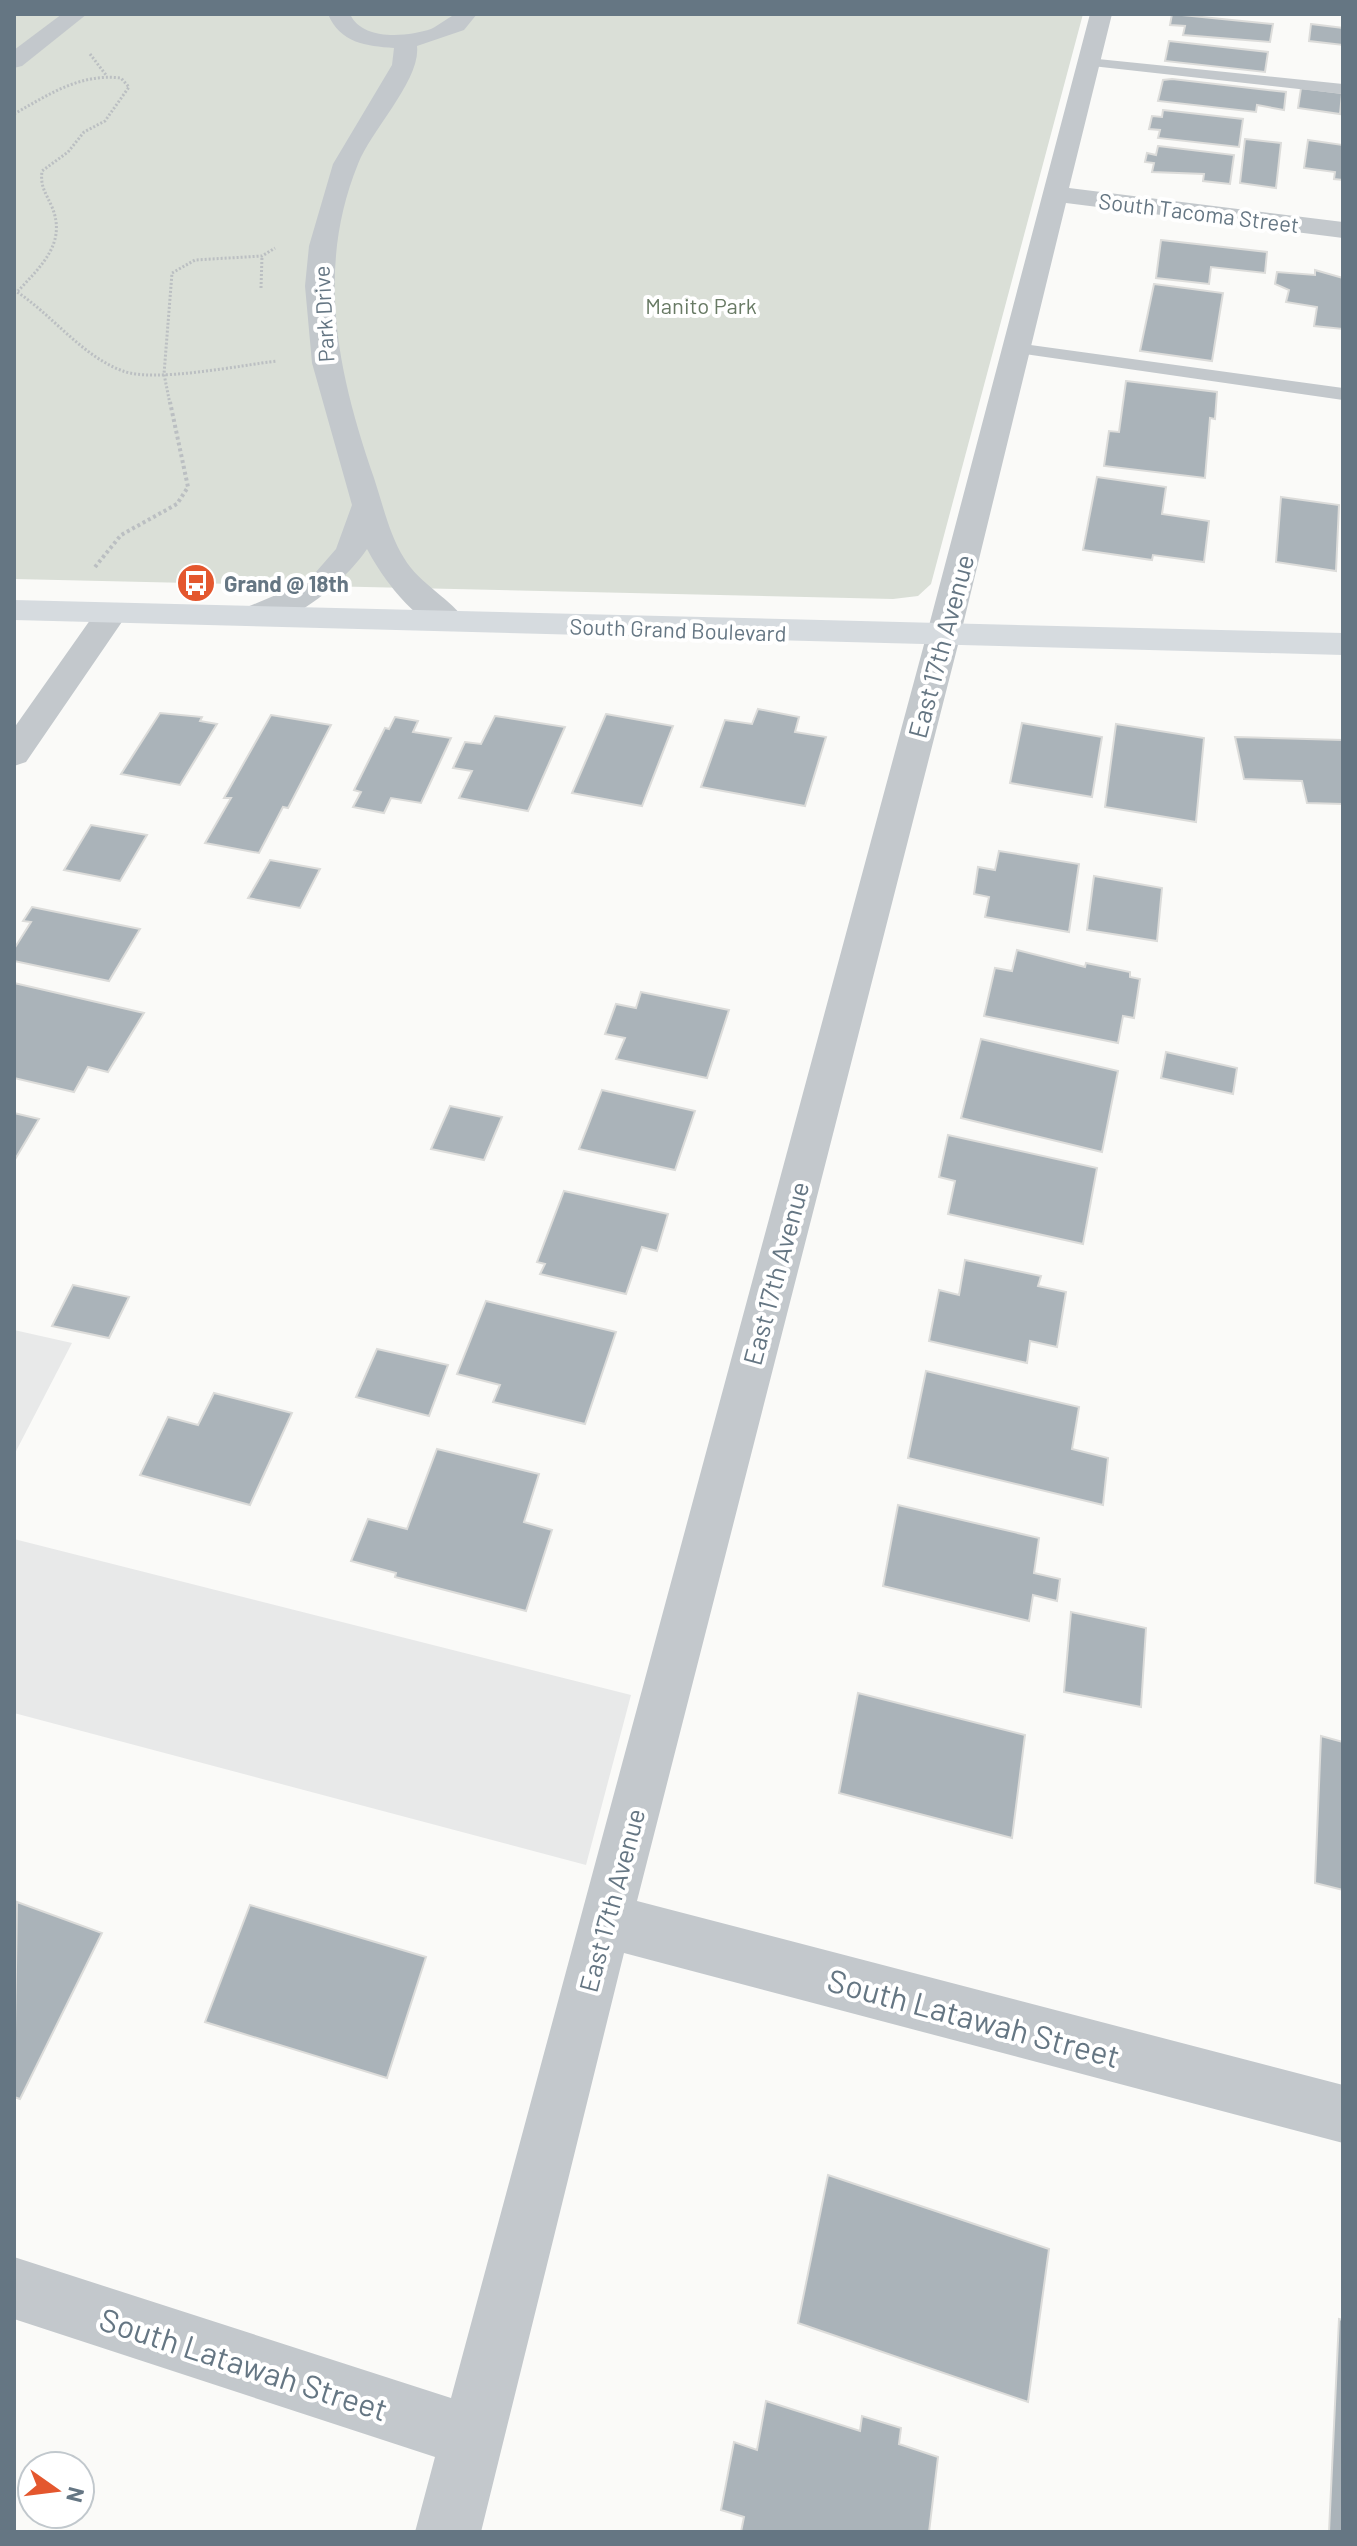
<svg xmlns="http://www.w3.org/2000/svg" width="1357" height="2546" viewBox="0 0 1357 2546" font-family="Barlow,sans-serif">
<rect width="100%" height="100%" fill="#fafaf8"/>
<!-- built -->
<path fill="#e8e9e9" d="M14 1330 72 1343 14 1455Z
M14 1539 631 1695 586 1865 14 1713Z"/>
<!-- green -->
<path fill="#dadfd7" d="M14 14H1083L931 584 918 596 893 599 14 579Z"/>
<!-- building -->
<path fill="#aab3b9" stroke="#dcdcda" stroke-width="2" d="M1172 14 1273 24 1270 42 1183 35 1185 26 1170 25Z
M1311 24 1343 28V45L1309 41Z
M1169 41 1268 52 1265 72 1165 61Z
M1172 79 1286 92 1284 110 1257 105 1256 112 1158 101 1163 80Z
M1301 88 1342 93 1340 114 1298 108Z
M1163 110 1243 119 1239 147 1158 138 1160 130 1149 129 1152 116 1162 117Z
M1245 139 1281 143 1276 188 1240 183Z
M1308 140 1343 145V180L1334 179 1335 172 1304 168Z
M1158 146 1234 155 1230 184 1203 181 1204 174 1152 172 1154 163 1145 162 1147 153 1156 155Z
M1161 240 1267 252 1265 273 1211 267 1209 284 1156 278Z
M1315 270 1343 278V329L1314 326 1317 307 1286 302 1289 290 1275 284 1277 272 1315 275Z
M1154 284 1223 293 1212 361 1140 351Z
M1126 381 1217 392 1215 419 1210 418 1205 478 1104 466 1109 431 1119 432Z
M1097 477 1166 487 1162 514 1209 521 1204 562 1153 555 1152 560 1083 550Z
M1281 497 1339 505 1336 571 1276 562Z
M758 709 799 717 795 732 826 737 805 806 701 787 725 720 752 724Z
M160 713 202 717 200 721 217 724 180 785 121 774Z
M606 714 673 726 642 806 572 793Z
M271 715 331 725 288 808 283 807 259 853 205 843 231 798H224Z
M495 716 565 727 528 811 459 798 472 771 453 768 465 742 481 744Z
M395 717 418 721 413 732 451 738 421 803 391 798 384 813 353 807 361 792 354 790 385 728 389 729Z
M1022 723 1102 737 1092 797 1010 783Z
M1116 724 1204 738 1196 822 1105 807Z
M1235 737 1343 740V804L1307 803 1302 781 1244 779Z
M91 825 147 835 120 881 64 870Z
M999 851 1079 864 1069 932 985 917 989 897 974 894 978 867 995 870Z
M270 860 320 869 300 908 248 898Z
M1094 876 1162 888 1157 941 1087 930Z
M32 907 140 929 109 981 14 961V949L31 922 23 921Z
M1017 950 1085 967 1086 963 1130 972V977L1140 979 1134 1018 1123 1016 1118 1043 984 1016 995 968 1012 971Z
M14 983 144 1013 108 1072 88 1067 74 1092 14 1078Z
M641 992 729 1010 707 1078 616 1059 625 1038 605 1034 616 1004 636 1008Z
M981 1039 1118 1071 1102 1152 961 1118Z
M1166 1052 1237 1068 1233 1094 1161 1078Z
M602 1090 695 1111 675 1170 579 1149Z
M450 1106 502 1117 484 1160 431 1149Z
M14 1113 39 1119 14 1161Z
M948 1135 1097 1168 1083 1244 948 1214 955 1181 939 1177Z
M564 1191 668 1214 657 1251 642 1247 626 1294 540 1274 545 1264 537 1262Z
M965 1260 1041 1276 1038 1286 1066 1292 1057 1347 1030 1341 1027 1363 929 1341 939 1290 959 1295Z
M73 1285 129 1297 109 1338 52 1326Z
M486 1301 616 1332 585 1424 493 1402 500 1385 457 1374Z
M377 1349 448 1365 429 1416 356 1397Z
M926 1371 1079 1407 1072 1449 1108 1458 1103 1505 908 1458Z
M214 1393 292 1413 250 1505 140 1475 168 1417 198 1425Z
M437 1449 539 1474 524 1522 552 1530 526 1611 395 1577 396 1573 351 1561 368 1519 407 1529Z
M898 1505 1039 1538 1034 1573 1060 1579 1057 1601 1033 1595 1029 1621 883 1586Z
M1071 1612 1146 1628 1141 1707 1064 1692Z
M858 1693 1025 1735 1012 1838 839 1793Z
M1321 1736 1343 1742V1890L1315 1883Z
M17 1902 102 1933 20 2099 14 2097Z
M250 1905 426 1957 387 2078 205 2022Z
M828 2175 1049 2249 1028 2402 798 2323Z
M1339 2319 1343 2320V2532H1329Z
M766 2401 860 2431 862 2416 901 2428 899 2444 938 2457 929 2532H741L744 2517 721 2510 734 2442 757 2450Z"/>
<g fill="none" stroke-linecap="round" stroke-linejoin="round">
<!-- path-far1 -->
<path stroke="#bbbfc2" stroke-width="3" stroke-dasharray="2 2" stroke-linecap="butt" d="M90 54 106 75
M14 114C48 95 80 73 121 78L129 87 105 121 84 132 68 152 42 171C40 187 46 193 52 207 67 243 41 266 18 291
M261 288 262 256
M14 290C51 313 81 356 123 371 154 383 242 365 277 361
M170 404 164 374 172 273 195 260 262 256 275 248"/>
<!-- path -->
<path stroke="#bbbfc2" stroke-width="4" stroke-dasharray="3 3" stroke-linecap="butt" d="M95 567 121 535 177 504 188 487 170 402"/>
<!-- service -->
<path fill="#c3c8cc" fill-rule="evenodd" d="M1088 58 1343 84V94L1083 65V59Z
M1016 343 1343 388V400L1010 352 1007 348Z"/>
<!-- pedestrian -->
<path fill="#c3c8cc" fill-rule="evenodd" d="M62 14H87L22 66 14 68V50Z"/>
<!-- minor -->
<path fill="#c3c8cc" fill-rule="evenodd" d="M328 14H350C362 41 407 37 431 29 440 25 450 15 458 14 464 13 471 14 477 14L464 30 417 46C421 80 371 130 358 164 315 270 338 374 374 478 383 505 389 534 404 558 420 585 451 598 467 623L463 630C426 640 382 578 367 549 345 582 283 636 240 624L236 617 240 610 283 592 316 572 336 549 352 505 312 363 305 286 309 246 333 164 392 65 394 48C366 46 340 43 328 14Z
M1090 14H1112L1069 188 1343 222V238L1066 203 960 637 637 1901 1343 2085V2143L624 1953 481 2532H415L435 2457 14 2319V2257L451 2398 926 637Z
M112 603 124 606 128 613 26 762 14 766V728L100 606Z"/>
<!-- secondary -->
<path fill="#d6dbdf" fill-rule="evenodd" d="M14 600 1343 633V655L14 620Z"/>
</g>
<!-- icons -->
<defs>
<symbol id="bus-disc" viewBox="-11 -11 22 22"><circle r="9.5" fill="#e4572e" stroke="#fff"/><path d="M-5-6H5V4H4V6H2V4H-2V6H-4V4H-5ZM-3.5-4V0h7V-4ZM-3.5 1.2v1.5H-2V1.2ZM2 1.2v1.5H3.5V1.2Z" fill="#fff"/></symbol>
</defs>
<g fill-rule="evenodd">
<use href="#bus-disc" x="174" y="561" width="44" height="44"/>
</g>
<g text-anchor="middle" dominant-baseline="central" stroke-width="8" stroke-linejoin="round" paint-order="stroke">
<!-- far-street labels -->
<g font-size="22" fill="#657683" stroke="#fff">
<text transform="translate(1199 212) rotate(7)">South Tacoma Street</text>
<text transform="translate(323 314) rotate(-93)">Park Drive</text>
<text transform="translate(678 629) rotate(2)">South Grand Boulevard</text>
</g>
<!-- far-park labels -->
<g font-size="22" fill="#687a64" stroke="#fff">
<text x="701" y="305">Manito Park</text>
</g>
<!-- far-poi labels -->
<g font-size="22" font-weight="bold" fill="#657683" stroke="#fff" text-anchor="start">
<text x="224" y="583">Grand @ 18th</text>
</g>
<!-- street labels -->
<g font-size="26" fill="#657683" stroke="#fff">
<text transform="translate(940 646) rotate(-75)">East 17th Avenue</text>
<text transform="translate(775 1273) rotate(-75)">East 17th Avenue</text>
<text transform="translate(611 1900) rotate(-75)">East 17th Avenue</text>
</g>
<!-- near-street labels -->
<g font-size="32" fill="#657683" stroke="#fff">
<text transform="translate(974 2017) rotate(15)">South Latawah Street</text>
<text transform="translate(244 2363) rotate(18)">South Latawah Street</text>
</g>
</g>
<!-- border -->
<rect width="1357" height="2546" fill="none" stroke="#657683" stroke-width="32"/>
<!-- north arrow -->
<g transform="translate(56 2490) rotate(104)"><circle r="38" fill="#ffffff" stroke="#c1c8cd" stroke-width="2"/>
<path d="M0-6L14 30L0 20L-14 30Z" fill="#e4572e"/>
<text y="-12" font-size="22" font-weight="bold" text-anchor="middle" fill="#657683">N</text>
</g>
</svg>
